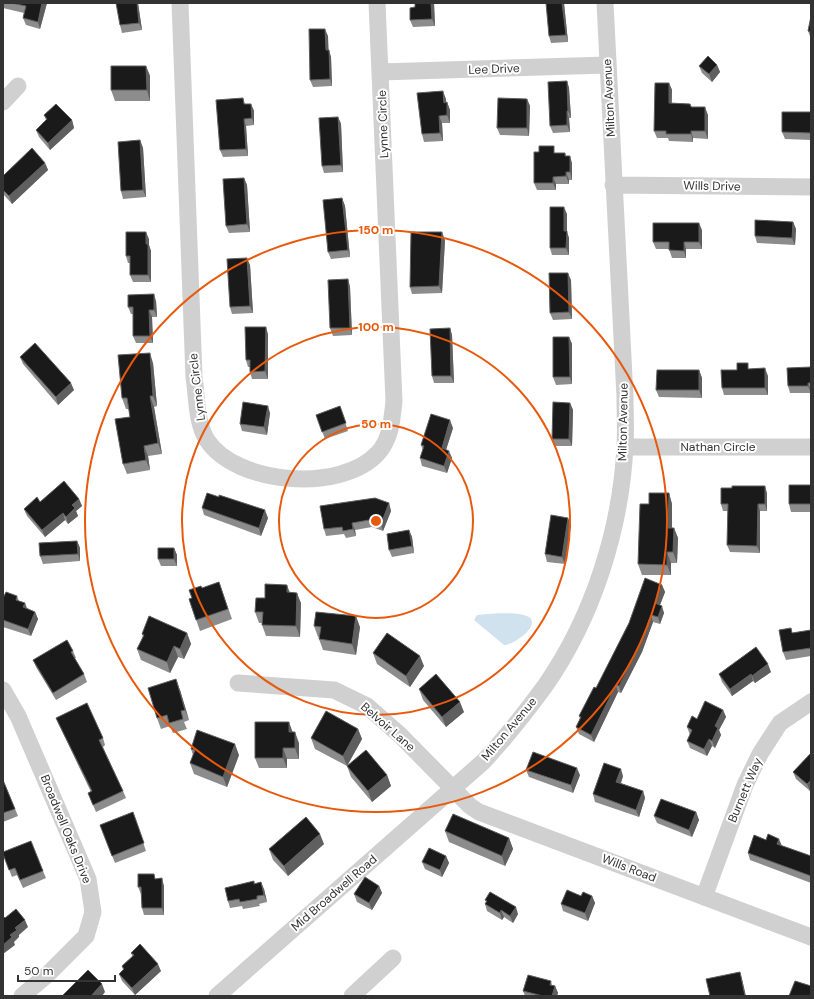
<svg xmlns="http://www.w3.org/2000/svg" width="814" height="999" viewBox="0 0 814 999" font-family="'DM Sans',sans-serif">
<rect width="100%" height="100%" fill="#fff"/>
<!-- water -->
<path fill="#cfe2ee" d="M487 614C497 613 521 612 529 617 541 626 513 645 504 645L474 620 477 615Z"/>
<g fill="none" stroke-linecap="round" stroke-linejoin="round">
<!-- minor -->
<path stroke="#d0d0d0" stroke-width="17" d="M180 3 194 377C197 396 196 423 207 440 236 485 342 493 378 453 391 439 392 419 394 401L377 3
M380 72 607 65
M3 102 18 86
M613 185 811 187
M625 447H811
M238 683 334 690 367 706 400 735 470 806 479 812 811 937
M3 690 18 716 88 879 93 912 86 936 47 975 22 996
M704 897 745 785 760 754 780 723 811 702
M217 996 484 761C506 737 526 712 545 686 593 617 621 529 625 446 626 430 625 414 625 397L605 3
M352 996 393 958"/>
</g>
<!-- wall -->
<path fill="#8c8c8c" d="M3 3H47L40 29 26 25 23 18 24 13 3 8Z
M138 3 142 30 122 33 120 25Z
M415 3H434L435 26 413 27 410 20 415 7Z
M564 3 568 42 551 43 549 36Z
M811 16V39L808 31Z
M328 36V50L331 57 332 86 313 87 310 80Z
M717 65 720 72 712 82 702 73 699 66Z
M146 66 150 76V101H115L111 90Z
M567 81 569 88 571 118H569L570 132 553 133 550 126Z
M669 83 672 90V103L690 104 692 107 708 115V139L693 138V142L669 141 668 138H657L654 131Z
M243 98 245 104H251L254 111V125L246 126 248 156 223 157 220 150Z
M446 99V102H447L450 110V123H442L443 141 424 142 422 134Z
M527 99 530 106 529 136 500 135 497 128Z
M811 112V140L785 139 782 132Z
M44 115 72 120 74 128 50 150 39 137 36 130 46 120Z
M338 117 341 124 343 172 324 173 322 166Z
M140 140 143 148 146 197 123 199 121 191Z
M556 153H565L566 156 572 163V180H569V184H556V190H537L534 183Z
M45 163 48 170 12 204 3 194V176Z
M244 178 247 185 250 232 229 233 226 226Z
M342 198 345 206 350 257 331 259 328 252Z
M567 214V232L569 238V255H552L550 248Z
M793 222 796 229 795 245 757 243 755 236Z
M702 230V249H686V258H672L669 249H656L653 242Z
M149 239V245L151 251V282H133L130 275V263H128L126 256Z
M445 240 442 293 412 294 410 287Z
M250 265 253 313 232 314 230 307Z
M348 279 350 287 352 335 333 336 330 328Z
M571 280 572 319 553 320 550 313Z
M156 301 157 317H152L153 343H136L133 336V314H131L128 307Z
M450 328 452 335 454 383H434L432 376Z
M268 334V379H252L250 372V367H248L246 360Z
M569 337 572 344V384L556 385 553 377Z
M20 357 74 390 58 405 23 364Z
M153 363 157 406 154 407 162 454 148 456 150 470 127 474 123 464 130 417 129 409H126L122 398Z
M811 367V393H790L788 386Z
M750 369 768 376V395H724L722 388Z
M699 370 702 378V398L659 397 656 390Z
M570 403 573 410 572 446H555L552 439Z
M340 406 348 431 325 439 316 415Z
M270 413 267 435 242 431 240 424Z
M453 428 446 450 452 458 447 473 422 466 420 458 423 450 421 445Z
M811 485V512H791L789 504Z
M669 493 672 504V528H674L678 538 677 563H671V575H642L638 564 649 504Z
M767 493V511H760V553L730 552 727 545 728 511H723L721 504Z
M79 499 82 506 76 511 78 516 68 524 65 520 45 537 27 516 24 509 40 502Z
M389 503 391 511 383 531 372 527 355 530 356 536 346 538 344 534 326 536 324 529Z
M202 508 268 518 261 536 204 515Z
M571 525 565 564 547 562 545 554Z
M409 530 412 537 414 553 392 557 389 550Z
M77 541 80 548V561L43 564 40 556Z
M174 548 177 555V566H161L158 559Z
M219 582 232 619 200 631 189 599 192 598 202 588Z
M662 585 665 592 660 605 664 613 660 624 653 622 642 652 621 693 618 692 594 742 579 734 576 727 580 719 579 716Z
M289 592 301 603 300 637 266 636 262 625V623H259L255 612 265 598Z
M17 596 19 601 25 603 27 608 35 612 38 619 31 636 3 627V598Z
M314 626 360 627 356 655 323 650 319 639V637H318Z
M811 630V656L786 660 783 652 793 633Z
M187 633 191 644 184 659 178 657 170 673 141 660 137 649 143 637 142 634Z
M73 651 76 658H74L84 674 87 682 56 700 36 667 33 660Z
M373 653 424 666 410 687 377 664Z
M771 672 755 683 753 681 732 696 722 682 719 674Z
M419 689 464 712 446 727 423 700Z
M180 690 189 720 184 722 187 729 173 733 170 726 161 729 157 718Z
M723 710 726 717 719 730 721 735 715 748 712 746 707 756 690 748 687 741 690 735 687 727 697 719Z
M56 718 103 738 105 745 103 747 123 791 126 798 96 812 88 793 91 792 59 725Z
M358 729 362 739 347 766 387 775 391 786 372 802 351 777 347 766 315 749 311 738Z
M299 743V759H287V768H259L255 758Z
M191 749 239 755 227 787 194 774 190 763 193 755Z
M811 753V790L810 791 796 779 793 772Z
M526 770 580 775 573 793 529 777Z
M623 776 621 783 643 791 645 798 639 817 595 802 593 794Z
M3 780 18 816 3 822Z
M133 812 146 851 115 863 100 825Z
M696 812 699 820 692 837 657 823 654 816Z
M445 831 509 838 513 849 505 866 449 842Z
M324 844 288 876 273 860 269 849Z
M782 846 811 856V883L750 860 748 853Z
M3 854 43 871 46 878 23 888 17 875 12 877Z
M446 856 449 863 442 877 425 869 422 862Z
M156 879 164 886V915H144L142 908 141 894 138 887Z
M254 881 255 884 264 889 267 902 259 904 260 906 243 909 242 906 230 908 228 901Z
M379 886 382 893 372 910 357 902 354 894Z
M581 896H592L595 903 588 921 563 911 561 904Z
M485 900 518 914 513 923 504 917 502 920 487 911 485 904 486 902Z
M131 953 161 971 135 995 122 981 119 974 123 970 122 966 133 957Z
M551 981 552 985 555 986 558 993 557 996H525L523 991Z"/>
<!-- shaded-wall -->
<path fill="#5f5f5f" d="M42 3H47L40 29 38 22Z
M137 3H138L142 30 139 23Z
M431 3H434L435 26 432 19Z
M562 3H564L568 42 566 35Z
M325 29 328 36 329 58 326 50Z
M329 50 331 57 332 86 330 79Z
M717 65 720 72 712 82 709 74Z
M146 66 150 76V101L147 90Z
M567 81 569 88 571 118 568 111Z
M669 83 672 90 671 111 669 103Z
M443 91 446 99V110L444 103Z
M527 99 530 106 529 136 527 128Z
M447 102 450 110V123L447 115Z
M251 104 254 111V125L252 118Z
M705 107 708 115V139L705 131Z
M567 111 569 118 570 132 567 125Z
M439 116 442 123 443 141 440 133Z
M338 117 341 124 343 172 341 165Z
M244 119 246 126 248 156 246 149Z
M72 120 74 128 50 150 48 143Z
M691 131 693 138V142L691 134Z
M140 140 143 148 146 197 143 190Z
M570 156 572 163V180L570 172Z
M45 163 48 170 12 204 9 196Z
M566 172 569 180V184L566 176Z
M553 177 556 184V190L553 183Z
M244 178 247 185 250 232 247 224Z
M342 198 345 206 350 257 348 250Z
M564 207 567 214V232L569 238V255L566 248 564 231Z
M793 222 796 229 795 245 792 238Z
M699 223 702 230V249L699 242Z
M146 232 149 239V245L151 251V282L148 275 146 244Z
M442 232 445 240 442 293 439 286Z
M684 242 686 249V258L684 251Z
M247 258 250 265 253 313 250 306Z
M568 273 571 280 572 319 569 312Z
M348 279 350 287 352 335 350 328Z
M154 294 156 301 157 317 154 310Z
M149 310 152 317 153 343 150 336Z
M266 327 268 334V379L265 371Z
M450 328 452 335 454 383 451 376Z
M569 337 572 344V384L570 377Z
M150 353 153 363 157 406 153 396Z
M765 368 768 376V395L765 388Z
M699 370 702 378V398L699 390Z
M71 383 74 390 58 405 56 397Z
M808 383 811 390V393L808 386Z
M150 396 154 407 162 454 158 443Z
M570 403 573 410 572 446 569 439Z
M268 406 270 413 267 435 264 427Z
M450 420 453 428 444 456 442 448Z
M144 446 148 456 150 470 146 460Z
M449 451 452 458 447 473 444 466Z
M765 486 767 493V511L765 504Z
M669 493 672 504V538L668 528Z
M79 499 82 506 76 511 78 516 68 524 66 517 72 505Z
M389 503 391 511 383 531 381 524Z
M758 504 760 511V553L757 546Z
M265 510 268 518 261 536 259 528Z
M63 513 65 520 45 537 42 530Z
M568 518 571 525 565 564 562 557Z
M352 523 355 530 356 536 353 529Z
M674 528 678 538 677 563 673 552Z
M409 530 412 537 414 553 412 546Z
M77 541 80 548V561L78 554Z
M174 548 177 555V566L174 559Z
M667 552 671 563V575L667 565Z
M287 585 291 596 287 592Z
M662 585 665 592 658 610 655 603Z
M297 593 301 603 300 637 296 626Z
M25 603 27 610 23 607Z
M662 606 664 613 660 624 658 617Z
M35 612 38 619 31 636 28 629Z
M651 615 653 622 642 652 621 693 619 686Z
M356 616 360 627 356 655 352 644Z
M187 633 191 644 184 659 180 649Z
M174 646 178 657 170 673 167 662Z
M420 656 424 666 410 687 406 676Z
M768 664 771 672 755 683 752 676Z
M751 674 753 681 732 696 730 689Z
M176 679 180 690 189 720 185 710Z
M616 685 618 692 594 742 591 735Z
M460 702 464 712 446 727 442 717Z
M723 710 726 717 719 730 721 735 715 748 712 741 715 726Z
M289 722 293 733 289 732Z
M358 729 362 739 347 766 343 756Z
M295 732 299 743V759L295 748Z
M709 739 712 746 707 756 704 749Z
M235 744 239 755 227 787 223 777Z
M283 748 287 759V768L283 758Z
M577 768 580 775 573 793 571 785Z
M621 769 623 776 619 789 616 782Z
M387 775 391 786 372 802 368 791Z
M811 780V790L810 791 807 784Z
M643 791 645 798 639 817 636 810Z
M696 812 699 820 692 837 689 830Z
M320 834 324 844 288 876 284 866Z
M509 838 513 849 505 866 502 856Z
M779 839 782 846 777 844Z
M446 856 449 863 442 877 440 870Z
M162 878 164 886V915L162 908Z
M261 882 264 889 267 902 264 895Z
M379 886 382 893 372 910 369 903Z
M592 896 595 903 588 921 585 913Z
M516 907 518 914 513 923 510 916Z
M501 910 504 917 502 920 500 913Z
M25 920 28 927 19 935V937L14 942 15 945 3 954V945L15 928Z
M158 964 161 971 135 995 132 988Z
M740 972 742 979 746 996H745Z
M102 984 105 992 102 996H91Z
M555 986 558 993 557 996H552Z"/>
<!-- building -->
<path fill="#1a1a1a" stroke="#5f5f5f" d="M11 3H42L38 22 23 18 26 6Z
M116 3H137L139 23 120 25Z
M415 3H431L432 19 410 20V8L415 7Z
M546 3H562L566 35 549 36Z
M811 16V32L808 31Z
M309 29H325L326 50H329L330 79 310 80Z
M708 56 717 65 709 74 699 66Z
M111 66H146L147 90H111Z
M567 81 568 111H567V125L550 126 548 82Z
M655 83H669V103L690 104 691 107H705V131H691V134H666V131H654Z
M443 91 444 103 447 102V115L439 116 440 133 422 134 417 93Z
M243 98 244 104H251L252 118 244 119 246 149 220 150 216 100Z
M498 98 527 99V128H497Z
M56 104 72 120 48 143 36 130 47 119 44 115Z
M782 112H811V133L782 132Z
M338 117 341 165 322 166 319 118Z
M140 140 143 190 121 191 118 142Z
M539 146H554V153H565V156H570V172H566V176L553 177V183H534V152H539Z
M32 148 45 163 9 196 3 190V176Z
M244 178 247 224 226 226 223 179Z
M342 198 348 250 328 252 323 200Z
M550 207H564V231H567L566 248H550Z
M755 220 793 222 792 238 755 236Z
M653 223H699V242H684V251L669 250V242H653Z
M126 232H146V244H148V275H130V256H126Z
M411 232H442L439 286 410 287Z
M247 258 250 306 230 307 227 259Z
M549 273H568L569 312 550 313Z
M348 279 350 328H330L328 280Z
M154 294V310H149L150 336H133V307H128V295Z
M245 327H266L265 371 250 372V360H246Z
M450 328 451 376H432L430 329Z
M553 337H569L570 377H553Z
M35 343 71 383 56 397 20 357Z
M150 353 153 396H150L158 443 144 446 146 460 123 464 115 419 130 417 127 398H122L118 355Z
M737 363H748V369L765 368V388H722L721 370H737Z
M811 367V383H808V386H788L787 368Z
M657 370H699V390H656Z
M243 402 268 406 264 427 240 424Z
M553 402 570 403 569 439H552Z
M340 406 346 423 322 432 316 415Z
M431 414 450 420 442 448 449 451 444 466 420 458 424 446 421 445Z
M64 481 79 499 72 505 75 508 66 517 63 513 42 530 24 509 37 497 40 502Z
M789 485H811V504H789Z
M732 486H765V504H758L757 546 727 545 728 504H721V488H732Z
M207 493 219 497V495L265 510 259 528 202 508Z
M649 493H669L668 528H674L673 552H667V565L638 564 640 504H649Z
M375 498 389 503 381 524 369 520 352 523 353 529 343 531 342 527 324 529 320 506Z
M551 515 568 518 562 557 545 554Z
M409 530 412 546 389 550 387 534Z
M77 541 78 554 40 556 39 543Z
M158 548H174V559H158Z
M645 578 662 585 655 603 662 606 658 617 651 615 640 645 619 686 616 685 591 735 576 727 581 717 579 716 594 687 596 688 629 623Z
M219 582 228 609 196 620 189 599 192 598 189 590 201 586 202 588Z
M265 584 287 585V592L297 593 296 626 262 625 263 612H255L256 598H265Z
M6 592 17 596 16 600 25 603 23 607 35 612 28 629 3 620V598Z
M316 612 356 616 352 644 319 639 321 627 314 626Z
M149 616 187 633 180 649 174 646 167 662 137 649 144 635 142 634Z
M791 628 792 633 811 630V648L783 652 779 630Z
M387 633 420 656 406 676 373 653Z
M67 640 73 651 71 652 84 674 53 693 33 660Z
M756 647 768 664 752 676 751 674 730 689 719 674Z
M436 674 460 702 442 717 419 689Z
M176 679 185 710 181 711 183 719 169 723 167 715 157 718 148 688Z
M705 701 723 710 715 726 718 728 712 741 709 739 704 749 687 741 692 730 687 727 692 716 697 719Z
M87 703 103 738 99 740 123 791 93 805 88 793 92 791 56 718Z
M326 711 358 729 343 756 311 738Z
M255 722H289V732H295V748H283V758H255Z
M197 730 235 744 223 777 190 763 195 750 191 749Z
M366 750 387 775 368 791 347 766Z
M533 752 577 768 571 785 526 770Z
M811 753V780L807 784 793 772Z
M604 763 621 769 616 782 643 791 636 810 593 794Z
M3 780 15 809 3 813Z
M661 799 696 812 689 830 654 816Z
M133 812 144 843 112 856 100 825Z
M453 814 509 838 502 856 445 831Z
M306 817 320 834 284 866 269 849Z
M768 834 779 839 777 844 811 856V876L748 853 754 835 766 840Z
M31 841 43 871 20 880 15 868 9 870 3 854V852Z
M429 848 446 856 440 870 422 862Z
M138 874H154L155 879 162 878V908H142L141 887H138Z
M365 877 379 886 369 903 354 894Z
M254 881V884L261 882 264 895 257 896V899L240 902 239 899 228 901 225 888Z
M567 890 581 896 583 892 592 896 585 913 561 904Z
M490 892 516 907 510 916 501 910 500 913 485 904 487 901 485 900Z
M16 909 25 920 15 928 17 930 10 935 12 937 3 945V916L5 918Z
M140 944 158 964 132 988 119 974 124 969 122 966 134 955 131 953Z
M88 970 102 984 91 996H62Z
M740 972 745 996H710L706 979Z
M528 975 551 981 550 985 555 986 552 996H543L523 991Z
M795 981 811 986V992L810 996H789Z"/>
<!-- distance rings -->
<g fill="none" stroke="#e8590c" stroke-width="2">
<circle cx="376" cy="521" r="97"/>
<circle cx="376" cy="521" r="194"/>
<circle cx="376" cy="521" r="291"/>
</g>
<g text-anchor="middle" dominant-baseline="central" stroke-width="4" stroke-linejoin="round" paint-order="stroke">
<!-- street labels -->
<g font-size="12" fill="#333" stroke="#fff">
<text transform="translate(494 69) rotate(-2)">Lee Drive</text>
<text transform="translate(609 98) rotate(-93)">Milton Avenue</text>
<text transform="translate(383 124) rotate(-92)">Lynne Circle</text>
<text transform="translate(712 186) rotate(1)">Wills Drive</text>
<text transform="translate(197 387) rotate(-97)">Lynne Circle</text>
<text transform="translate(623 422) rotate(-89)">Milton Avenue</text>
<text x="718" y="447">Nathan Circle</text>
<text transform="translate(388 727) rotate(41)">Belvoir Lane</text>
<text transform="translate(509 729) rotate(-50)">Milton Avenue</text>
<text transform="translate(745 790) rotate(-67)">Burnett Way</text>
<text transform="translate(66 829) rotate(68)">Broadwell Oaks Drive</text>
<text transform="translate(629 868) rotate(21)">Wills Road</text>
<text transform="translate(334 893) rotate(-41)">Mid Broadwell Road</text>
</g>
</g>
<circle cx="376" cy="521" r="6" fill="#e8590c" stroke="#fff" stroke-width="2"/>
<g font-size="12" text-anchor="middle" font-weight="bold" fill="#e8590c" stroke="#fff" stroke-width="4" stroke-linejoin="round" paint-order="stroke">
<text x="376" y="234">150 m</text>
<text x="376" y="331">100 m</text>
<text x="376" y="428">50 m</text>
</g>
<!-- border -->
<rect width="814" height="999" fill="none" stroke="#333333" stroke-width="8"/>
<!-- scale -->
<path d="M18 975v6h97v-6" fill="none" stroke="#333333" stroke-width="2"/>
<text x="24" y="975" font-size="12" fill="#333333" stroke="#ffffff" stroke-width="3" paint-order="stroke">50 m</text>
</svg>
